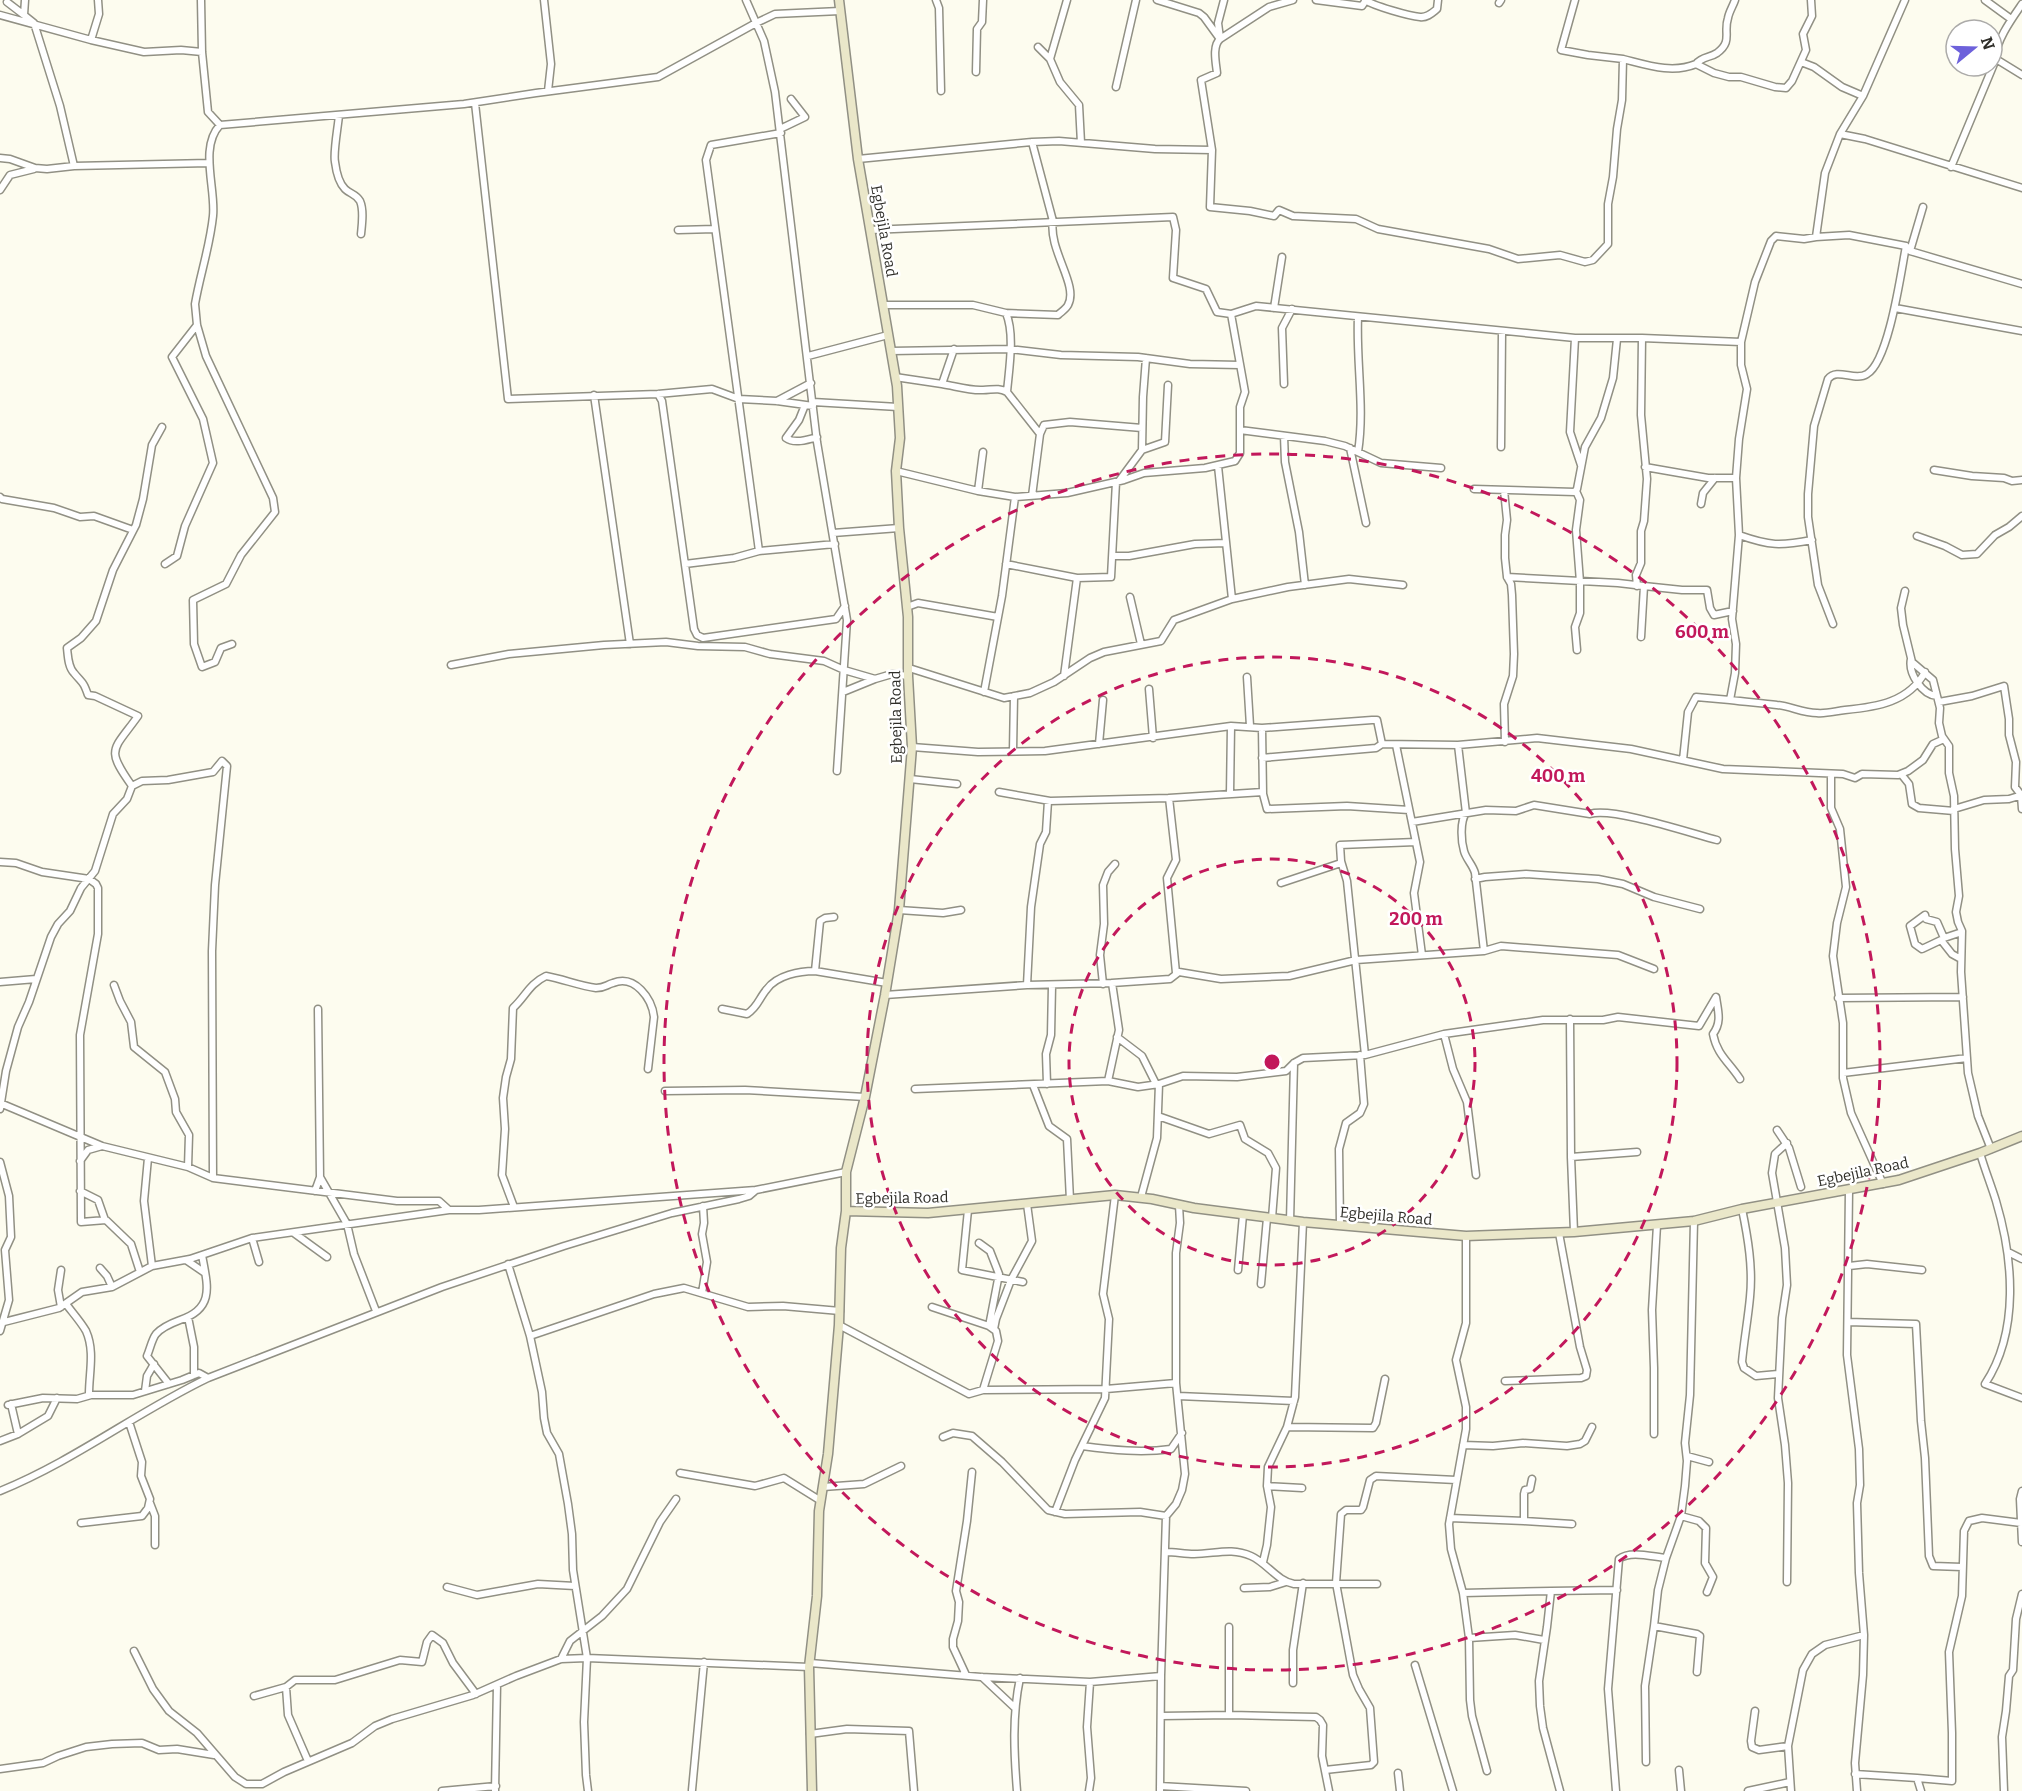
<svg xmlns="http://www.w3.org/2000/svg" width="2022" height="1791" viewBox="0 0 2022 1791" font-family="Bitter,serif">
<rect width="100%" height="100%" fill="#fdfcef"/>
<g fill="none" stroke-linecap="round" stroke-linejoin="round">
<defs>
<path id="street" d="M25 0 24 15 34 23 60 106 74 166
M201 0 202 52 208 112 220 125
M544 0 551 64 548 91
M746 0 764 41 775 92 817 442 847 620 837 771
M936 0 939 8 941 91
M1157 0 1199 13 1204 17 1220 39
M1293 0 1269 7 1220 39C1212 46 1216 63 1217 73L1201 80 1212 150 1210 207 1250 211 1274 216 1279 210 1293 216 1356 219 1378 229 1489 249 1518 259 1560 255 1585 262 1593 260 1608 244V204L1613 177 1617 129 1622 100 1623 59 1588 55 1561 50 1575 0
M1316 0 1362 6 1366 0
M1365 0C1374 6 1409 16 1420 17 1427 18 1432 13 1437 9L1438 0
M1985 0 2011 19
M7 2 24 15
M1499 3 1501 0
M2022 4C2013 17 1994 43 1996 59L2022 75
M0 15 91 40 144 52 181 50 202 52
M1220 38 1218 23 1224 0
M91 40 99 14 98 0
M1038 47 1050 59 1060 82 1079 105 1081 143
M1050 59 1067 0
M1623 59C1647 65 1672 74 1696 64L1714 73 1729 77H1741L1775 87 1786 88 1792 81 1806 50 1803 34 1812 16 1811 0
M1801 62 1814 67 1842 87 1863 96
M1696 64C1702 56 1710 58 1717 53 1733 41 1723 33 1728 18 1729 12 1733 6 1735 0
M976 72 977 29 982 22 983 0
M1116 87 1136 0
M475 103 508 399 658 394 712 389 739 399 777 401 813 406
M339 115C338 127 333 153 335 162 336 170 339 183 345 189 350 194 356 194 360 201 364 210 362 224 361 234
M780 129 805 117 791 99
M781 133 711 145 706 160 759 551 835 544
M1840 134 1865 139 2022 188
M0 158 10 159 35 168 47 169 74 166 209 163
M858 159 1032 142 1059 141 1155 149 1212 150
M1951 167 1996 59
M0 190 10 175 34 169
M678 230 715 229
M870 230 1173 217 1176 230 1173 278 1206 289 1217 312 1231 314
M1816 237 1849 235 1906 246 1910 251 2022 284
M1910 251 1923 207
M883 305H973L1006 313
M1274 308 1282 257
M1895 308 2022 331
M1358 317C1356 362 1365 408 1358 452
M1575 338 1570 432 1581 465
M954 349 942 384C955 386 970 391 983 390 992 390 998 387 1007 392L1040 434 1032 496
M891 351 1009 349 1061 355 1138 357 1190 364 1240 365
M808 356 888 335
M895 377 942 384
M1284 384 1282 328 1292 309
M1007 392C1009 369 1015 334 1006 313L1058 315C1061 312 1066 309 1068 305 1079 285 1048 250 1053 221L1032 142
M658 394 662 401 694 629 697 635 703 638 836 619 845 606
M594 395 630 644
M777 401 811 383
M813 402 898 407
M805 405 799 420 786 438C794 444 807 440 817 437
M1240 430 1325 441 1345 446 1381 463 1441 468
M1040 434 1044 425 1070 422 1142 428
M1284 436 1285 462 1299 532 1305 585
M1501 447 1502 332
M1350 448 1366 523
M1142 450 1165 442 1168 385
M1218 466 1232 599
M1645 467 1708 478H1736
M1934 470 1972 476 2004 478 2012 481 2022 480
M896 471 978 491 1015 497 1067 493 1124 480 1144 473 1205 468 1235 461 1240 453V407L1245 392 1231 314 1256 306 1575 338H1642L1741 342 1755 282 1771 241 1776 236 1804 239 1816 237 1825 173 1840 134 1863 96 1905 0
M1119 481 1142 450 1143 397 1146 358
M1474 489 1575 492 1577 489 1585 447 1601 418 1613 378 1617 339
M1504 490 1507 520 1505 535V558L1507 577 1511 584 1512 595 1514 654 1513 676 1504 704 1505 742
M978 491 983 452
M1576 491 1580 500 1576 530 1580 582V613L1575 627 1577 650
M0 497 2 499 54 508 80 517 94 516 133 530
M1701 504 1703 493 1715 478
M833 533 899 528
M1739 535C1770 546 1780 546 1812 540
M1917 536 1945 546 1962 555 1977 554 1995 535 2009 527 2022 516
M1113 556H1129L1195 544 1226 543
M165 564 177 556 185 526 213 463 203 419 172 357 197 325
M685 564 734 558 759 551
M1006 564 1077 578 1111 577 1116 482
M1507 577 1618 583 1644 586 1641 637
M1637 586 1636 575 1641 563V531L1644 521 1647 479 1641 415 1642 338
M1644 586 1682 590H1707L1710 608 1714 615 1733 611
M1905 591 1901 608 1903 625 1912 662 1933 680 1940 708 1939 723 1942 736 1949 746V773L1954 796 1955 849 1959 896 1956 912 1958 922 1962 931 1961 972 1968 1073 1978 1116 1991 1149
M1130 597 1141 644
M907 607 918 603 998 617
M1833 624 1818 585 1808 517V494L1814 426 1828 379C1837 367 1855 382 1867 374 1889 361 1901 272 1906 246
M232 644 221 648 215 662 202 667 194 644 193 600 226 584 241 555 275 512 273 498 206 356 197 325 195 304C200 275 210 246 213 216 216 189 199 147 220 125L464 104 536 93 658 77 756 23 775 14 840 11
M1911 659C1908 673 1922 695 1937 696
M451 665 509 654 604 645 666 642 698 646 745 647 770 654 824 661 844 670 875 679 892 674 908 676
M909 668 1004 698 1030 693 1054 682 1090 658 1104 652 1161 641 1174 620 1232 599 1288 587 1349 579 1403 585
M1064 676 1077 578
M1247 677 1250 726
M1149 689 1153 738
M843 692 875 679
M984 692 1002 596 1015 497
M1730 700C1746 702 1761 703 1777 705 1790 706 1803 713 1817 713 1826 714 1836 711 1845 710 1877 707 1909 702 1925 672
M1939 702 1972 696 2004 686 2009 719V735L2016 762 2015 787 2021 795 2022 809
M1262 728 1263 794 1267 809 1347 806 1409 810
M1099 744 1103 700
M1396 745 1420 862 1414 893 1422 955
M1458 745 1466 813C1460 821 1461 841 1464 851 1466 859 1473 865 1475 873L1484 951
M912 747 978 752 1045 751 1231 726 1262 728 1372 720H1377L1382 744 1458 745 1537 738 1631 749 1723 769 1843 774 1855 778 1862 774 1898 775 1908 771 1923 760 1933 744 1944 739
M1013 751 1014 696
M1262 758 1376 748 1382 744
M1683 760 1688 712 1696 697 1730 700 1735 673 1736 644 1732 619 1739 535 1736 478 1739 439 1747 389 1741 365V342
M1831 774V808L1840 829 1846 887 1837 923 1833 956 1843 1023V1078L1851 1113 1883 1184
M1901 774 1909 784 1912 804 1919 808 1954 811
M910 779 957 784
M132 786C105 748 113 751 138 716L95 696 88 695C83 681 83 684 74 673 68 667 68 656 67 648L81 638 96 621 113 570 136 525 143 499 152 445 162 427
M999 792 1050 801 1169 798 1263 792
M1230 794 1231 726
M1169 798 1176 860 1167 878 1176 973
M1954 809 1984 800 2009 799 2022 795
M1412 822 1486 810 1516 811 1534 805 1590 814C1613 807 1690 833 1717 840
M0 862 16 863 42 872 89 879 96 884 98 888V934L80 1035 81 1222 106 1220 131 1244 140 1272
M1475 879 1485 877 1526 874 1598 879 1623 884 1654 897 1700 909
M1281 883 1341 863
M899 910 943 913 961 910
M834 917 825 918 820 921 815 971 887 983
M1961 959 1952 954 1941 940 1922 949 1915 944 1910 926 1925 915 1926 919 1937 922 1944 938 1962 932
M0 982 36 979
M1103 984 1100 955 1104 924 1103 885 1108 872 1115 864
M114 985 120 1001 131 1022 134 1047 165 1072 175 1099 176 1112 189 1135 188 1167
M1027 985 1031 907 1040 844 1046 832 1048 801
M885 995 1027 985 1112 983 1170 979 1179 972 1221 979 1289 976 1356 960 1484 951 1501 946 1618 955 1654 969
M1838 998 1963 997
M722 1009 747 1014C758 1007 759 998 767 989 777 975 800 971 815 971
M1570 1019 1571 1157 1574 1232
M1444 1034 1453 1069 1467 1102 1476 1175
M1117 1037 1142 1056 1156 1084
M1365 1055 1347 881 1341 861 1340 845 1416 842
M1843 1073 1967 1058
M1108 1081 1119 1030 1112 983
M1047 1084 1046 1054 1051 1035 1052 986
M1033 1085 1049 1126 1067 1139 1070 1200
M915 1089 1108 1081 1138 1087 1159 1084 1183 1076 1237 1077 1286 1071 1294 1063 1303 1058 1365 1055 1444 1034 1543 1020H1603L1618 1017 1699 1026 1716 997C1718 1011 1722 1022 1713 1034 1717 1055 1729 1062 1740 1079
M665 1091 745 1090 865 1097
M0 1103 102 1146 188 1167 213 1178 397 1201H439L449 1210H479L756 1190
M0 1109 6 1071 18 1027 29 1002 51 937 58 924 70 911 81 888 95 871 113 814 127 799 132 786 142 781 168 780 213 772 222 761 227 766 215 885 212 951 213 1178
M1158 1116 1209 1134 1240 1125 1245 1139 1268 1153 1276 1168 1272 1218
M1777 1130 1789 1148 1801 1187
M1787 1143 1775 1154 1772 1173 1785 1248 1787 1285 1782 1318 1778 1398 1785 1445 1788 1483 1787 1582
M1980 1153C1985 1170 1991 1185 1996 1201 2013 1258 2020 1331 1985 1384L2022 1398
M1571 1157 1637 1152
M148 1158 144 1201 152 1266
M80 1161 88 1150 102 1146
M0 1162 9 1196 11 1237 5 1250 9 1300 0 1331
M320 1177 347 1224 354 1254 376 1311
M1849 1190 1847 1355 1859 1449 1860 1485 1857 1503 1859 1573 1864 1635 1863 1675 1855 1763 1857 1791
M80 1191 98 1200 105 1220
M315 1191 320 1177 318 1009
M1141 1197 1157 1138 1159 1084
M514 1207 502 1175 505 1129 503 1098 506 1077 511 1059 513 1008C526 996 529 984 546 976 563 979 580 986 596 988 605 988 606 985 613 983 635 974 652 999 654 1017L648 1069
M1742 1209C1748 1238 1753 1268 1750 1297 1748 1319 1744 1340 1742 1362L1744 1368 1756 1376 1778 1374
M968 1210 962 1270 1023 1282
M1290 1221 1294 1063
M1694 1221 1690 1395 1685 1443 1687 1461 1685 1486 1681 1516 1666 1558 1658 1590 1654 1626 1697 1634 1700 1636 1697 1672
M1340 1225 1339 1149 1346 1123 1360 1113 1364 1104 1360 1055
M294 1233 327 1257
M1466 1236V1323L1456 1360 1466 1407V1429L1449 1524 1451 1549 1463 1593 1551 1591 1547 1627 1539 1681 1540 1706 1543 1728 1560 1791
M252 1238 259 1262
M979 1243 990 1251 999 1274 989 1326
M2008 1252 2022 1259
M186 1260 205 1273
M508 1264 530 1336 542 1392 544 1418 547 1433 559 1454 568 1504 572 1534 573 1570 587 1658 584 1722 586 1775 588 1791
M1849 1266 1867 1264 1922 1270
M100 1268 107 1276 112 1287
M61 1270 58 1290 61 1307
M1238 1270 1243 1215
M1261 1284 1267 1218
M702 1293 707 1262 702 1234 704 1223 703 1206
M66 1304C72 1312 81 1322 86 1331 95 1351 89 1373 89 1394L91 1395
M932 1307 989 1326 996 1331 998 1341 983 1390
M188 1317 194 1347V1375
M1848 1322 1916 1324 1921 1421 1925 1458 1929 1556 1933 1566 1962 1567
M0 1323 59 1308 82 1292 112 1287 152 1266 190 1259 252 1238 449 1210
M839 1325 969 1394 983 1390 1106 1389 1176 1383
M994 1329 996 1319 1011 1280 1032 1241 1027 1204
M530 1336 654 1294 684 1288 748 1307 783 1306 840 1311
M1505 1381 1581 1378 1586 1376 1587 1370 1580 1347 1559 1233
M169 1384 147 1356C150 1349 152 1339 156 1334 162 1327 172 1323 180 1320 216 1308 207 1284 202 1255
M145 1391 147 1376 154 1364
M1178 1396 1294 1401
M11 1404 18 1434
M8 1405 43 1398 77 1399 91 1395H133L182 1380 199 1373 208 1378
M1287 1427 1295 1397 1303 1222
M1654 1434V1368L1652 1310 1657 1225
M943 1437 953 1433 972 1436 1002 1462 1048 1510 1065 1514 1140 1512 1166 1516
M0 1441 18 1434 48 1416 57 1398
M1463 1445 1493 1446 1523 1443 1567 1446 1580 1444 1585 1441 1592 1427
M1082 1446C1113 1450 1141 1453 1171 1449L1182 1433
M1687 1456 1709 1462
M680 1473 755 1486 784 1478 821 1501
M1267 1486 1268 1467 1287 1427 1373 1428 1376 1423 1385 1379
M823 1487 864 1484 901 1466
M0 1491C74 1461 137 1412 208 1378L442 1287 564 1246 672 1213 739 1199 749 1196 756 1190 846 1172
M2022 1491 2020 1499 2022 1542
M150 1503 155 1516V1545
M1055 1512 1075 1460 1105 1398 1109 1319 1103 1294 1115 1195
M1681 1516 1699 1521 1706 1528 1705 1563 1713 1577 1707 1592
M1450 1518 1524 1521V1494L1525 1490 1530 1489 1532 1479
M1524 1521 1572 1524
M81 1523 142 1516 148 1508 150 1499 141 1476 142 1462 129 1422
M1166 1552C1175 1552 1185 1554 1194 1554 1215 1554 1231 1547 1251 1556 1267 1563 1277 1581 1294 1584H1377
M1263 1562 1267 1545 1271 1507 1267 1486 1302 1488
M447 1587 477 1595 538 1584 575 1586
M1244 1588 1270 1587 1286 1582
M1551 1591 1617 1590
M1463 1593 1469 1638 1470 1700 1472 1716 1487 1771
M1469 1638 1515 1635 1544 1640
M134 1651 153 1689 169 1711 197 1733 235 1777 246 1784H262L284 1772 352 1743 375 1726 392 1719 473 1695 516 1676 561 1659 587 1658 809 1667
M561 1659 570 1641 602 1616 627 1589 660 1522 676 1499
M810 1663 981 1677 1090 1682 1161 1676
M1415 1665 1453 1791
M966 1675 953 1647V1639L958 1621 959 1602 956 1591 967 1521 972 1472
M982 1677 1014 1707
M1293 1683V1650L1303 1583
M286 1687 288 1715 308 1761
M254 1696 286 1687 295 1680H335L400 1660 422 1662 427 1642 432 1635 443 1643 453 1663 476 1694
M1755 1711 1751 1741 1752 1747 1759 1750 1788 1746
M1229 1715V1627
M1161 1716 1231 1715 1316 1717 1320 1720 1323 1725 1322 1756 1329 1791
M810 1734 847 1729 909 1731 914 1791
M1646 1762 1645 1686 1654 1626
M0 1769 43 1763 58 1756 86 1747 112 1744 142 1743 159 1750 177 1749 214 1755
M1325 1770 1371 1765 1374 1762 1370 1708 1359 1689 1353 1675 1336 1583 1341 1514 1346 1510H1361L1363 1507 1370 1480 1376 1476 1456 1480
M1679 1770 1681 1791
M1398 1773 1400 1791
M1855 1774 1917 1778
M1160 1786 1246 1791
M692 1790 704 1662
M442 1791 496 1786
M495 1791 497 1685
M1017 1791C1014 1753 1012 1716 1020 1678
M1089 1791 1091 1778 1087 1727 1090 1682
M1160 1791 1161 1676 1166 1516 1176 1504 1182 1490 1185 1474 1176 1383V1253L1180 1223 1179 1205
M1616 1791 1608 1689 1619 1559C1630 1550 1653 1557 1666 1558
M1748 1791 1790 1782
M1791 1791 1788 1746 1803 1670 1812 1654 1825 1645 1864 1635
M1921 1791 1917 1778 1952 1781V1733L1949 1652 1962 1596 1964 1531 1969 1521 1982 1518 2021 1523
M2004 1791 2002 1737 2006 1711 2009 1676 2013 1670 2016 1619 2022 1594"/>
<path id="secondary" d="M846 1211 928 1213 1115 1195 1152 1199 1194 1208 1303 1222 1466 1236 1574 1232 1694 1221 1742 1209 1899 1180 1980 1153 2022 1136
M812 1791 809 1667 817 1596 819 1511 828 1454 839 1325 841 1248 846 1211V1172L865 1097 885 995 899 910 912 747 908 676V617L899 528 896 471 900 438 897 386 858 159 839 0"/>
</defs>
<!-- street casing -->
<use href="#street" stroke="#919084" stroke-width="9"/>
<!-- secondary casing -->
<use href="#secondary" stroke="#919084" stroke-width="11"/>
<!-- street -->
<use href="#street" stroke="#fff" stroke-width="6"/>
<!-- secondary -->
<use href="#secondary" stroke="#eae7c9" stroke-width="8"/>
</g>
<!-- distance rings -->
<g fill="none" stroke="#c2185b" stroke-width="3" stroke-dasharray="10 8">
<circle cx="1272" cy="1062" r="203"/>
<circle cx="1272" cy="1062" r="405"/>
<circle cx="1272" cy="1062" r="608"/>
</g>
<g text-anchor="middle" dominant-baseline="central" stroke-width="5" stroke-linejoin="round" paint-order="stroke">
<!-- street labels -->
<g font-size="15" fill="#2f2e29" stroke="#fff">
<text transform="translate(884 231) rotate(80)">Egbejila Road</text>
<text transform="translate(896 717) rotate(-91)">Egbejila Road</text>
<text transform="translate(1863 1172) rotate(-12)">Egbejila Road</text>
<text transform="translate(902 1198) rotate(-1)">Egbejila Road</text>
<text transform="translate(1386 1216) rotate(5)">Egbejila Road</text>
</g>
</g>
<circle cx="1272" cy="1062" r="9" fill="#c2185b" stroke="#fff" stroke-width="3"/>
<g font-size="18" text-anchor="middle" font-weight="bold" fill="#c2185b" stroke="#fff" stroke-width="5" stroke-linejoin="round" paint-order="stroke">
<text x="1702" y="638">600 m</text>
<text x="1558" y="782">400 m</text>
<text x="1416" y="925">200 m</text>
</g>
<!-- north arrow -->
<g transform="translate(1974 48) rotate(71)"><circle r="28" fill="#ffffff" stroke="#acaba9" stroke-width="1.5"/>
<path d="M0-4.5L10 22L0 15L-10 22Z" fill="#6d61db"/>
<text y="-9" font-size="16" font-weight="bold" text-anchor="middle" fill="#2f2e29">N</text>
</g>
</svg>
